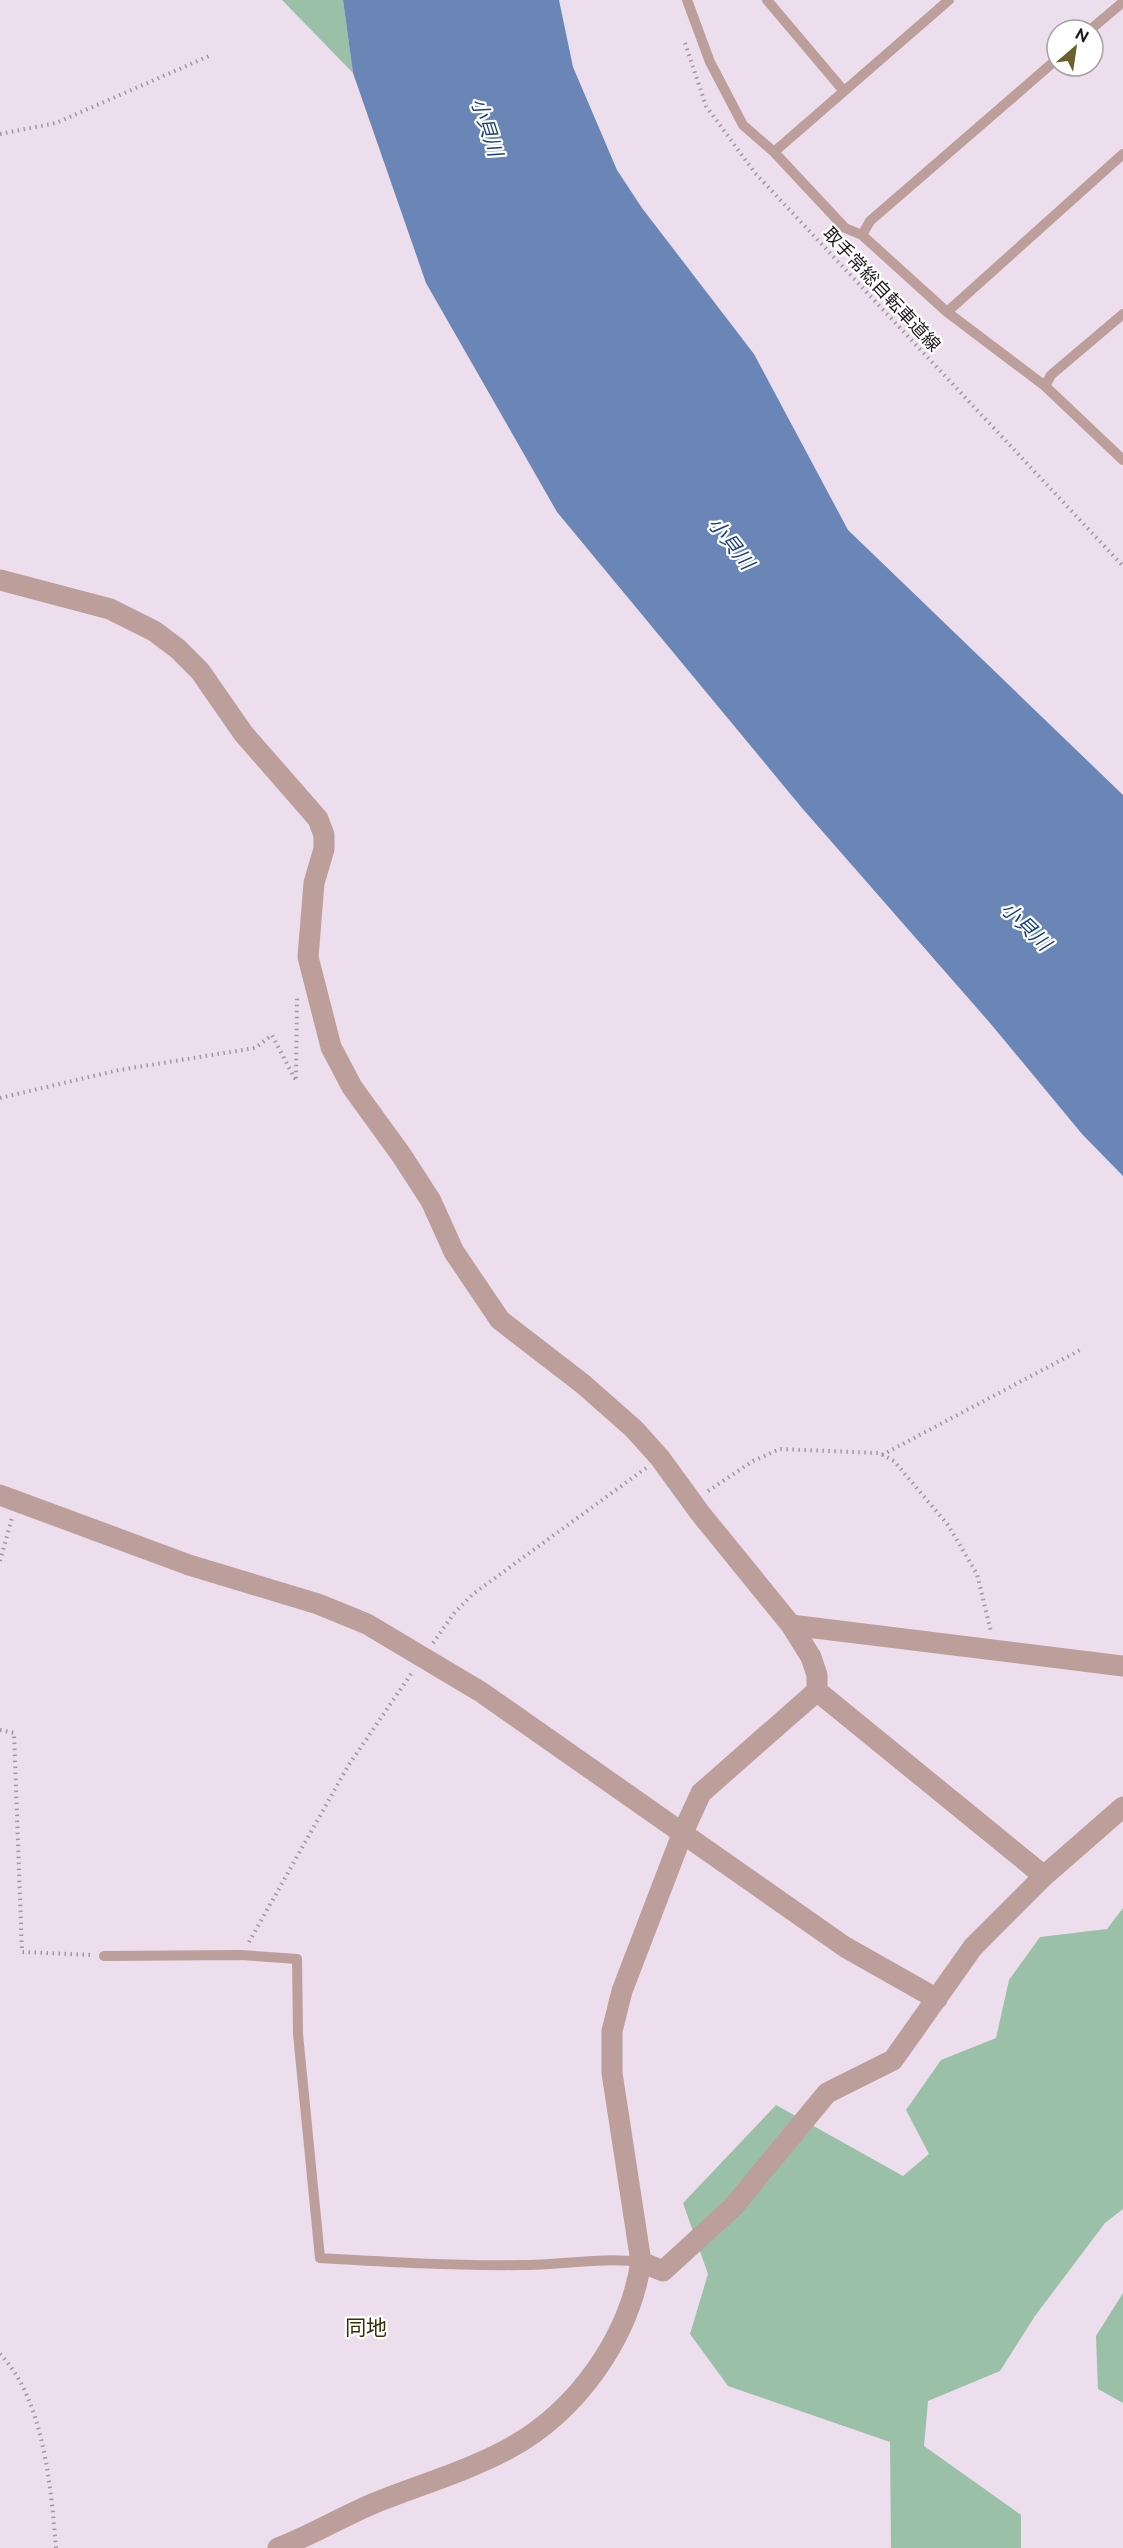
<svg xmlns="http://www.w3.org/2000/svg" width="1123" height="2548" viewBox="0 0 1123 2548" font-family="Raleway,'Noto Sans JP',sans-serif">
<rect width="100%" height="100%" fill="#ecdeec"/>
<!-- green -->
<path fill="#9ac1a8" d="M282 0H343L353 73Z
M1123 1908V2209L1105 2223 1035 2316 1000 2371 928 2401 924 2446 1021 2515V2548H891L890 2442 728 2386 690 2334 708 2274 683 2203 776 2105 903 2176 929 2154 906 2110 941 2060 996 2038 1009 1980 1040 1937 1107 1929Z
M1123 2293V2403L1098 2389 1096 2336Z"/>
<!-- water -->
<path fill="#6a86b7" d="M343 0H559L573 67 617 170 642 208 754 354 848 530 1123 795V1176L1082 1134 990 1023 802 808 557 512 426 283 353 73Z"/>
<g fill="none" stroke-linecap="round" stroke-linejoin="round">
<!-- path -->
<path stroke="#a196a1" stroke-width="4" stroke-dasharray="1.5 4.5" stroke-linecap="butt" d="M685 43 706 106 755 173 1123 566
M0 134 56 123 209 56
M0 1098 119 1070 255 1048 272 1035 296 1081 297 998
M882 1455 1082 1349
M708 1491 753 1461 780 1449 879 1453 894 1461 948 1525 977 1574 991 1632
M0 1561 12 1518
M433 1643 455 1612 473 1594 646 1468
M0 1730 14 1733 22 1952 92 1955
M249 1942 348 1766 413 1671
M0 2354C44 2399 51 2488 56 2548"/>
<!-- service -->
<path stroke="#bc9e9b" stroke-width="10" d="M687 0 710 62 743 125 774 152 845 228 862 235 947 312 1045 386 1123 460
M767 0 843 90
M1090 30 1123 2
M774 152 949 0
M862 235 870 221 1057 59
M947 312 1123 154
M1045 386 1051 375 1123 314
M104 1956 241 1955 297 1959 298 2034 320 2258C387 2262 454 2266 522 2265 561 2265 603 2257 641 2262"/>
<!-- minor -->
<path stroke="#bc9e9b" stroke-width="21" d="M0 580 110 609 154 631 178 649 200 671 243 733 318 819 324 835V849L314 883 308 957 331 1047 352 1087 402 1156 431 1201 454 1252 500 1320 583 1384 634 1429 660 1458 700 1513 791 1625 811 1657 817 1675V1691L701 1793 683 1832 622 1991 612 2031V2073L641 2262C629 2338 577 2412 508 2449 470 2470 419 2485 377 2502 343 2516 312 2535 278 2548
M0 1495 189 1565 318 1604 367 1624 481 1692 845 1947 937 1999
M791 1625 1123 1666
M1044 1876 1123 1807
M641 2262 663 2271 733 2207 827 2093 893 2060 973 1947 1044 1876 817 1691"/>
</g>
<g text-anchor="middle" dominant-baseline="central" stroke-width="4.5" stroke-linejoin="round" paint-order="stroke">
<!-- street labels -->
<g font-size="18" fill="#1e191d" stroke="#fff">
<text transform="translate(882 289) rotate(47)">取手常総自転車道線</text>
</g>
<!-- water labels -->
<g font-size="20" font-style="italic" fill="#1f427f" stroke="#fff">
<text transform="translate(487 127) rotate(72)">小貝川</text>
<text transform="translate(731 543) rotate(52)">小貝川</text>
<text transform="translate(1026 926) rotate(44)">小貝川</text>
</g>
<!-- quarter labels -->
<g font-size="21" fill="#372f03" stroke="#fff">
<text x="366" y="2327">同地</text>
</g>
</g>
<!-- north arrow -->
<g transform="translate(1075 48) rotate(29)"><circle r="28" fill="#ffffff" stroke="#a5a3a5" stroke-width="1.5"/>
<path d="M0-4.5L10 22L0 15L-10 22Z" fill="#6a602c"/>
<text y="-9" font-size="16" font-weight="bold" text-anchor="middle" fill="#1e191d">N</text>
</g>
</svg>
